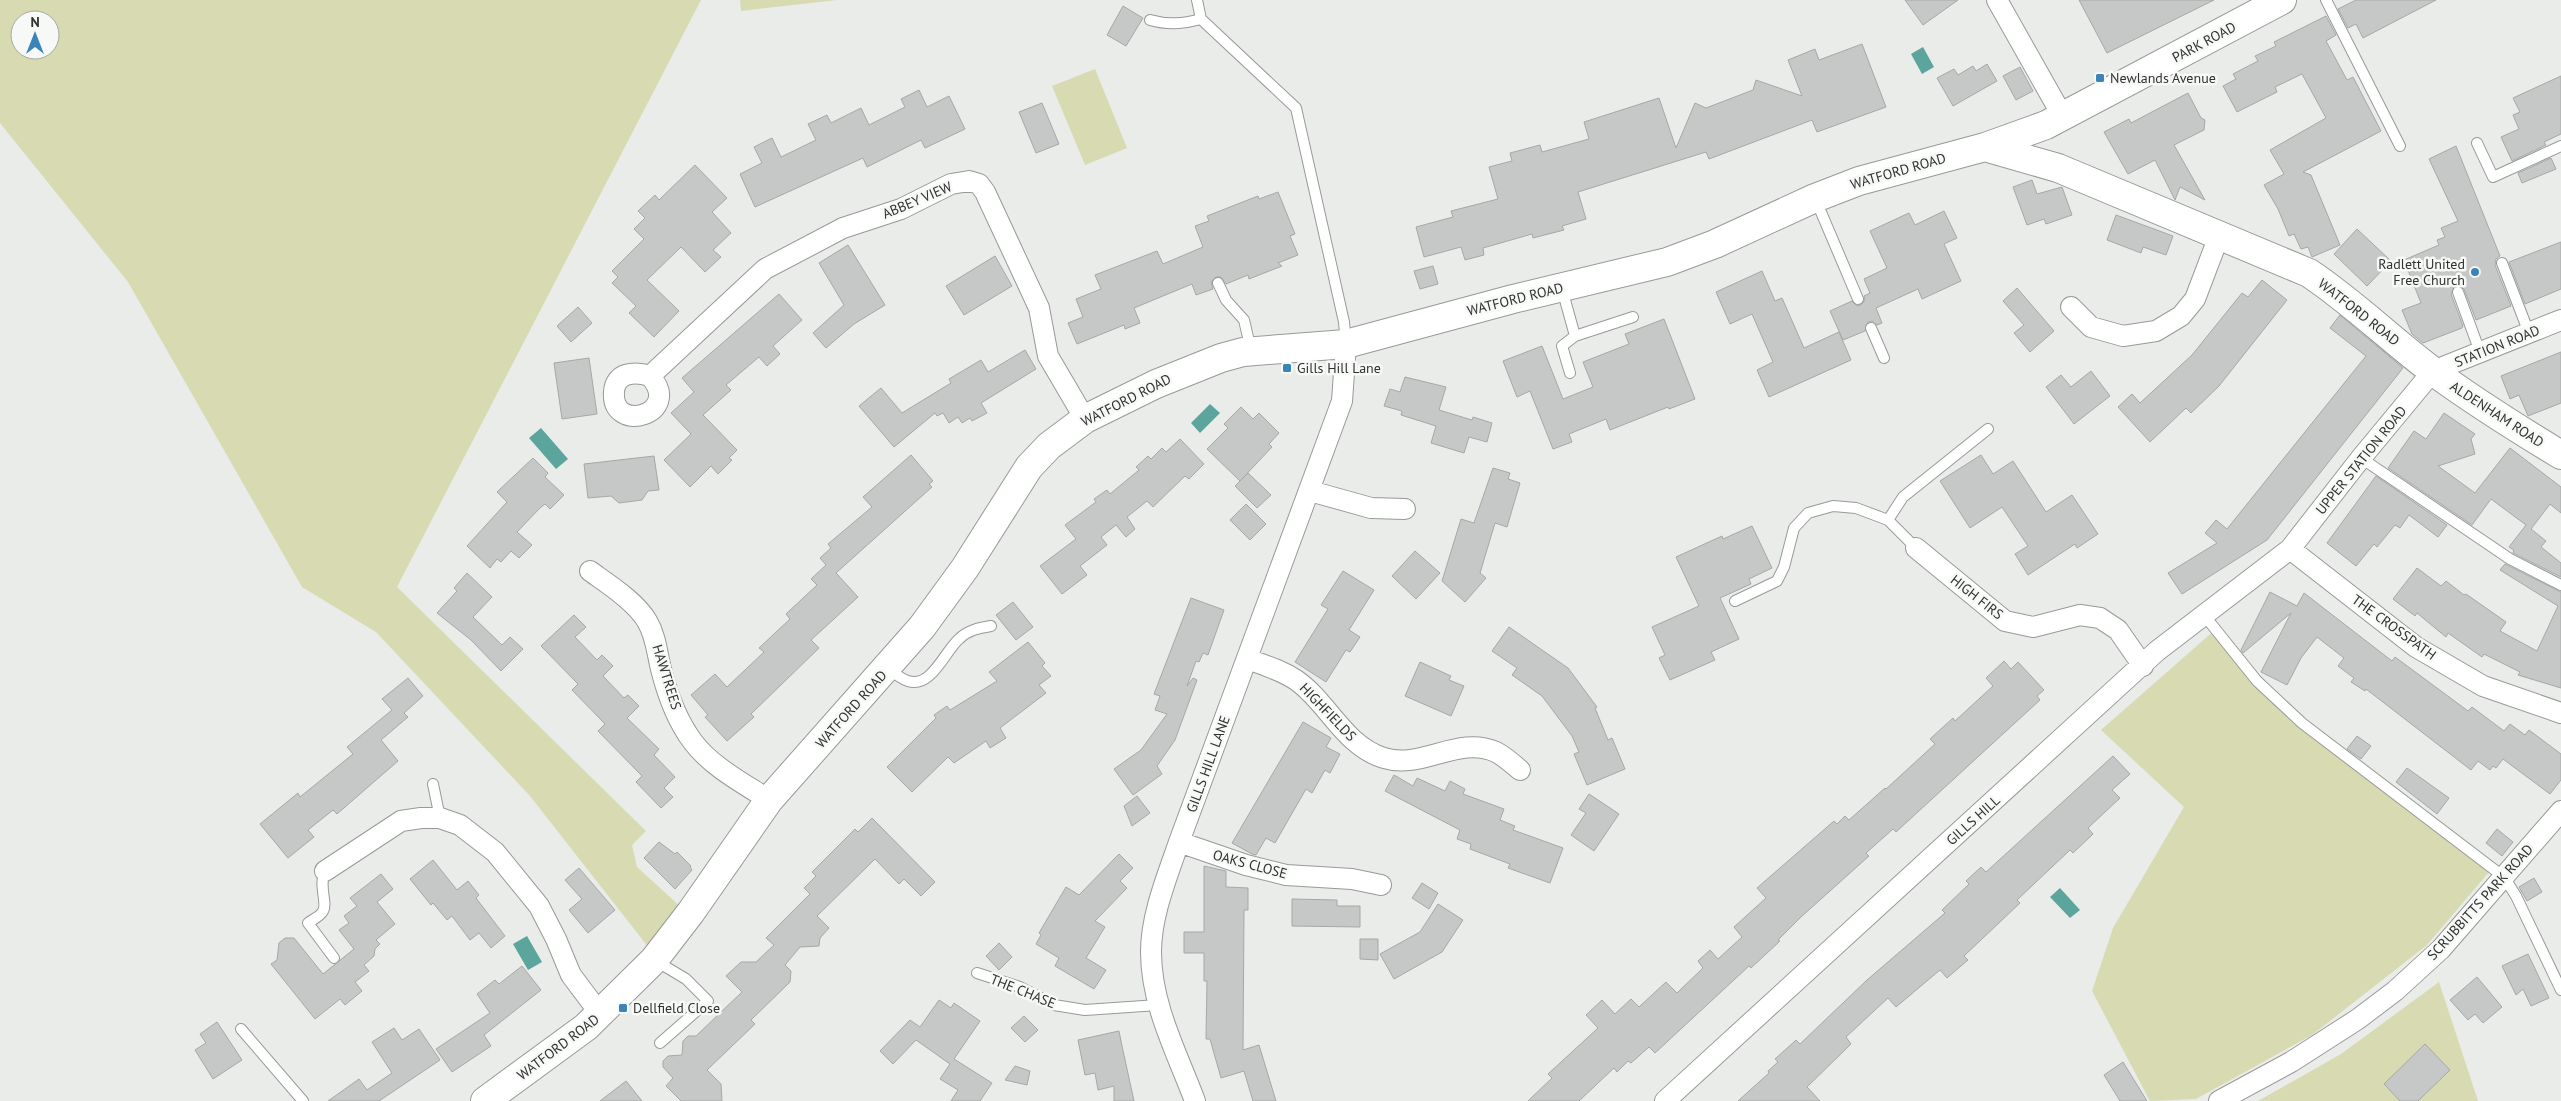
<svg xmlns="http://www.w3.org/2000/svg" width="2561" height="1101" viewBox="0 0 2561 1101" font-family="'PT Sans',sans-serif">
<rect width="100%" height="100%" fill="#e9ece9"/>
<!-- green -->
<path fill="#d8dab2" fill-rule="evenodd" d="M0 0H701L397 587 646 831 632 845 637 867 682 908 649 948 530 796 376 632 302 587 128 282 0 123ZM20 20H50V50H20Z
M740 0H837L741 11Z
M1095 69 1127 148 1085 165 1052 86Z
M2216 629 2294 711 2495 865 2427 945 2312 1035 2196 1099 2150 1101 2092 991 2113 928 2184 807 2101 730Z
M2439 982 2478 1101H2258L2341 1054Z"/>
<!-- water -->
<path fill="#5ca59d" d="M1923 47 1934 67 1922 74 1911 54Z
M1210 404 1220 413 1200 433 1191 423Z
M541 428 568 459 556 469 529 438Z
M2060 888 2080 910 2070 918 2050 897Z
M527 936 542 962 528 970 513 944Z"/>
<!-- building -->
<path fill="#c5c8c7" stroke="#a5a8a7" d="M1905 0H1958L1923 25Z
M2079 0H2214L2107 53Z
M2356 0H2436L2363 38 2356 24 2348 28 2338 9Z
M1123 6 1143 18 1126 46 1107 35Z
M2326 16 2336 35 2326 41 2347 80 2353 77 2381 131 2303 172 2311 175 2340 245 2312 257 2308 247 2301 249 2294 234 2289 236 2278 209 2264 185 2284 174 2270 150 2326 118 2302 74 2275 87 2277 92 2237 112 2223 86 2236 79 2233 74 2258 61 2255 56 2276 46 2274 42Z
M1862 44 1886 107 1817 132 1812 120 1709 159 1706 152 1578 192 1586 219 1562 226 1564 230 1533 238 1532 234 1483 248 1484 255 1465 260 1461 247 1424 257 1416 227 1453 217 1451 211 1498 199 1489 167 1512 161 1510 153 1540 145 1542 152 1589 139 1584 122 1659 98 1676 148 1695 103 1706 108 1753 90 1756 80 1802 96 1788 60 1815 49 1819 60Z
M1987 64 1997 81 1953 106 1937 78 1954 69 1958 75 1973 66 1976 71Z
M2020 67 2033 91 2016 100 2003 76Z
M2561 76V134L2544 142 2546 145 2512 161 2501 137 2519 129 2513 115 2520 112 2513 98Z
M919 90 927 107 949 96 965 129 925 148 921 140 867 167 863 158 755 207 740 174 762 163 754 147 772 138 781 157 816 140 808 124 827 115 831 123 861 108 869 125 905 107 901 99Z
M2188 93 2201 118 2205 120 2204 130 2174 145 2205 200 2180 187 2175 200 2155 160 2128 174 2104 132 2129 119 2131 123Z
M1042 103 1059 144 1036 153 1019 112Z
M2456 146 2500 256 2496 259 2495 265 2511 306 2476 320 2464 289 2460 285 2455 286 2451 294 2463 326 2462 328 2423 343 2412 334 2402 310 2421 303 2404 260 2439 245 2437 240 2445 237 2441 228 2458 221 2429 159Z
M2551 158 2556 169 2522 183 2518 173Z
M695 165 727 198 712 212 731 233 713 250 721 257 705 272 681 247 647 280 679 311 654 337 629 313 636 306 612 283 618 277 612 271 644 239 634 229 645 218 638 211 655 195 659 200Z
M2032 180 2037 194 2062 187 2072 215 2046 224 2044 219 2027 225 2013 187Z
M1278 192 1295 234 1290 236 1298 255 1278 263 1282 266 1249 279 1248 275 1226 284 1221 277H1216L1211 282 1213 289 1196 295 1192 284 1134 308 1140 323 1125 329 1124 325 1077 344 1068 323 1083 317 1076 299 1101 289 1095 275 1157 251 1163 264 1203 247 1195 226 1209 221 1207 216 1258 196 1259 199Z
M1944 211 1957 238 1944 244 1961 281 1922 299 1918 289 1876 308 1882 323 1877 325 1872 321 1868 322 1865 331 1843 340 1830 311 1852 301 1857 306 1861 305 1865 300 1864 296 1870 293 1864 279 1887 268 1870 231 1909 213 1915 225Z
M2116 215 2173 236 2166 255 2143 247 2141 253 2107 240Z
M2357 229 2391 261 2367 286 2334 254Z
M2561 242V289L2525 304 2509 262Z
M848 245 885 305 854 324 826 348 813 333 844 305 819 263Z
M995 256 1012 286 964 315 946 286Z
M1433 266 1438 284 1420 289 1414 271Z
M1762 271 1775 301 1782 298 1804 348 1839 332 1851 360 1769 397 1757 370 1773 362 1752 314 1730 324 1716 292Z
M2262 280 2287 300 2219 386 2191 413 2186 408 2150 442 2118 407 2132 394 2140 403 2192 355 2242 293 2248 297Z
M2017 288 2054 331 2030 352 2014 333 2024 325 2003 301Z
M779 294 802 320 773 346 780 354 767 366 759 357 726 385 731 390 703 415 737 450 729 458 732 460 718 474 711 466 690 487 664 460 691 434 671 413 694 392 682 378Z
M578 307 592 323 571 342 557 326Z
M2340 315 2403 368 2267 540 2182 594 2168 573 2217 543 2205 533 2216 520 2227 529 2366 356 2330 328Z
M1664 319 1695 399 1669 409 1668 407 1610 430 1606 419 1569 434 1572 442 1553 449 1530 391 1517 397 1503 361 1542 346 1563 399 1593 387 1583 362 1629 344 1625 334Z
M1025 350 1036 369 981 403 987 413 972 421 970 418 962 423 958 417 949 423 943 413 937 416 935 413 894 447 859 406 881 388 902 413 951 383 949 379 981 360 988 372Z
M2561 352V403L2528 416 2519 395 2510 399 2501 376Z
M589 358 597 414 562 419 554 363Z
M2091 371 2110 396 2074 424 2046 387 2061 375 2071 387Z
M1405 377 1446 387 1439 410 1472 420 1473 417 1492 423 1487 442 1469 437 1464 453 1431 443 1436 426 1401 415 1402 411 1384 406 1390 389 1400 392Z
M1241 407 1253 419 1259 413 1279 433 1269 444 1272 447 1240 481 1207 449 1228 428 1224 424Z
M2444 413 2475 434 2471 439 2475 454 2438 466 2475 493 2510 448 2561 487V513L2550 504 2531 529 2546 541 2541 547 2561 563V577L2513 553 2514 550 2509 547 2526 525 2491 499 2472 525 2388 468 2414 431 2426 439Z
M1180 439 1204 464 1189 479 1185 476 1153 507 1147 501 1127 517 1135 529 1126 537 1116 525 1101 537 1107 545 1080 566 1087 575 1062 594 1040 566 1076 539 1065 525 1096 502 1094 499 1107 490 1110 494 1139 470 1136 467 1148 456 1151 459 1162 448 1166 452Z
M911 455 933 481 929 484 932 487 836 573 858 597 811 640 819 648 751 714 754 717 727 741 705 717 708 715 691 695 715 674 727 687 764 652 759 648 790 619 786 614 817 585 811 579 826 565 820 558 831 548 828 544 872 507 863 497Z
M1981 455 1993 474 2013 461 2046 512 2072 495 2098 534 2077 548 2075 544 2028 575 2015 554 2028 546 2002 507 1970 528 1940 481Z
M654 456 659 490 648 491 642 500 619 503 611 496 588 498 584 464Z
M533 458 548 473 545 477 564 495 550 509 545 504 540 508 517 532 532 545 519 558 511 551 501 562 497 559 490 568 467 546 507 502 497 492Z
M1493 468 1510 473 1508 479 1520 483 1507 527 1495 523 1480 573 1486 578 1465 602 1442 581 1461 519 1474 523Z
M1248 473 1271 495 1257 508 1235 486Z
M2376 476 2447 525 2438 537 2409 515 2400 528 2395 525 2377 547 2374 544 2356 566 2327 543Z
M1246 504 1266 524 1250 540 1230 520Z
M1752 526 1772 568 1749 579 1751 584 1720 598 1739 639 1711 652 1715 660 1670 680 1659 658 1665 655 1652 627 1699 606 1676 557 1722 536 1723 539Z
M1415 551 1440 573 1416 599 1392 576Z
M2505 564 2561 592V688L2518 675 2520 672 2484 654 2482 657 2448 633 2446 637 2417 613 2415 616 2393 599 2417 568 2441 586 2446 581 2464 595 2466 594 2506 622 2500 631 2537 651 2558 606 2500 570Z
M1343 571 1374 590 1349 630 1360 637 1350 652 1346 650 1326 682 1295 662 1328 609 1321 605Z
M467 573 492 597 473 617 502 645 510 637 523 649 501 671 471 640 437 613 457 591 454 588Z
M2270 592 2297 606 2304 593 2392 661 2395 657 2468 711 2472 707 2504 731 2510 724 2525 735 2529 730 2561 754V780L2550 794 2503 759 2496 768 2493 766 2490 770 2478 761 2471 770 2366 689 2365 691 2351 682 2354 678 2338 666 2344 658 2317 637 2301 658 2287 685 2261 672 2291 613 2243 653 2241 650Z
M1191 598 1224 610 1208 655 1203 653 1199 662 1196 661 1187 686 1193 678 1197 680 1175 740 1157 766 1162 774 1133 795 1114 769 1141 750 1167 714 1155 710 1160 696 1154 694Z
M1013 602 1033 627 1016 640 996 615Z
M574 615 586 627 575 637 597 660 602 655 613 666 603 676 624 698 628 695 639 706 627 718 659 749 654 755 675 777 664 788 673 797 661 808 636 782 642 776 598 731 605 724 572 690 578 684 541 646Z
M1509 627 1568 668 1597 707 1595 708 1608 740 1612 738 1625 769 1587 785 1574 754 1579 752 1572 736 1542 696 1512 675 1517 668 1492 651Z
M1028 642 1045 663 1042 666 1051 676 1039 685 1046 693 1000 728 1006 738 990 748 986 741 954 763 948 757 912 792 887 767 936 718 934 715 947 706 950 710 997 681 989 672Z
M2004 661 2011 669 2018 662 2044 690 2037 696 2040 700 1896 832 1893 829 1866 853 1869 856 1801 917 1778 940 1780 941 1751 968 1749 966 1655 1053 1649 1047 1631 1063 1628 1061 1617 1072 1614 1068 1579 1101H1528L1552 1078 1548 1074 1598 1028 1586 1015 1602 1000 1615 1014 1631 999 1639 1007 1666 982 1677 993 1703 968 1698 961 1710 950 1718 959 1742 937 1734 927 1766 898 1757 888 1834 821 1837 824 1845 816 1849 820 1885 788 1886 789 1935 744 1930 739 1953 718 1955 721 1993 686 1986 678Z
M1420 662 1451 676 1449 680 1464 686 1451 716 1405 696Z
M408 678 423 696 404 713 408 717 381 740 398 761 337 814 333 810 308 830 314 837 288 858 260 824 298 793 300 797 353 754 347 747 392 710 382 699Z
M1303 722 1331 738 1326 747 1340 754 1330 773 1325 770 1312 793 1306 789 1275 843 1266 838 1256 855 1252 854 1232 843Z
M2357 736 2371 746 2361 759 2347 749Z
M2113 756 2130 774 2112 790 2120 798 2088 828 2093 834 2073 853 2070 850 2017 900 2020 903 1964 956 1968 960 1947 978 1940 970 1896 1007 1888 998 1846 1037 1851 1044 1807 1087 1820 1101H1738L1769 1073 1768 1071 1778 1062 1775 1059 1796 1040 1800 1044 1867 980 1945 913 1942 910 1969 884 1966 881 1981 867 1986 872Z
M2407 768 2449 798 2437 814 2396 782Z
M1394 775 1413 786 1417 778 1445 791 1450 781 1465 789 1463 794 1504 809 1500 820 1515 826 1513 830 1563 848 1550 883 1508 868 1510 864 1470 849 1471 844 1457 839 1460 830 1385 791Z
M1589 794 1619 814 1594 851 1571 835 1586 813 1579 809Z
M1137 796 1150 813 1132 826 1124 806Z
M872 818 935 882 921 896 904 879 899 884 875 859 817 916 829 928 820 938 819 946 800 947 785 965 791 971 790 982 751 1020 755 1024 707 1070 721 1084 722 1101H681L666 1086 673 1078 663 1067V1061L668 1056 682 1055 683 1041 688 1036H696L742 992 726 976 741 962H756L774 945 766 938 810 894 804 888 816 876 812 872 855 829 858 832Z
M2497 829 2513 842 2502 856 2486 843Z
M659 842 675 854 677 852 691 866 690 867 692 870 675 889 644 858Z
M1119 854 1133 868 1120 881 1127 888 1095 921 1105 927 1086 958 1106 970 1094 989 1055 966 1059 958 1036 944 1041 935 1039 933 1066 887 1079 895Z
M433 860 457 890 468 881 479 895 476 898 505 936 491 948 479 933 470 940 452 916 447 920 433 903 431 905 410 879Z
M1204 866 1226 871V887L1248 888V910H1244L1243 1050 1259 1045 1276 1101H1253L1244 1071 1221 1078 1210 1039H1206L1207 981H1204V953H1184V932H1204Z
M579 868 615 910 588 933 569 910 582 899 565 880Z
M381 874 393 889 377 902 395 924 376 940 380 944 375 949 374 956 364 965 369 971 355 982 362 991 345 1005 340 999 315 1019 271 964 277 960 279 943 285 938H294L323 974 354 949 339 930 349 923 344 916 357 906 350 898Z
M2534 878 2542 892 2527 901 2519 887Z
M1422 883 1438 893 1429 909 1412 898Z
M1292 899 1337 900V906H1360V927L1292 926Z
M1438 904 1463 920 1442 952 1394 979 1380 954 1420 932Z
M1360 939H1378V960L1360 959Z
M999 943 1012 957 999 970 986 956Z
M2528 954 2549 998 2531 1006 2523 989 2516 995 2502 966Z
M522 966 541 990 484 1035 491 1046 452 1072 436 1049 490 1013 477 994 495 980 499 984Z
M2477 977 2502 1007 2483 1023 2475 1014 2468 1020 2450 1000Z
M939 1000 951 1008 954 1003 980 1021 954 1059 992 1083 980 1101H951L958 1090 940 1079 950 1064 916 1040 893 1064 880 1051 910 1020 920 1027Z
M1024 1016 1038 1030 1025 1042 1011 1028Z
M217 1022 242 1060 213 1079 195 1050 206 1043 200 1034Z
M394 1028 402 1040 419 1029 440 1060 379 1101H328L359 1079 367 1090 392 1073 372 1042Z
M1119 1031 1122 1046 1134 1101H1114V1086L1098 1090 1095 1073 1085 1075 1078 1040Z
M2425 1044 2450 1070 2418 1101H2400L2384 1084Z
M2123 1062 2147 1101H2120L2104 1075Z
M1015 1066 1030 1071 1027 1085 1005 1080Z
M626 1081 642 1101H600Z"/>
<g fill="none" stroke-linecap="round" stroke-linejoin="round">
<defs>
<path id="lane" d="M1197 0 1201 19 1296 108 1344 322 1346 344
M2326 0 2400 146
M1150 20C1168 25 1182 24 1201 19
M2477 143 2493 177 2561 146
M1815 198 1858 299
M2502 263 2529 333
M1218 283 1226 300 1244 320 1251 350
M1562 289 1575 336
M2458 292 2480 352
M1871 328 1884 358
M1570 373 1562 346 1575 336 1633 317
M2361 458 2510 559 2561 585
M1888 520 1903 497 1988 429
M1735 601 1777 581 1784 567 1794 528 1808 513 1833 506 1856 508 1888 520 1916 548
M2204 615 2257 681 2302 723 2504 877 2516 896 2561 990
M888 668C894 673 901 679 908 681 931 689 945 651 959 639 968 630 979 628 991 626
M433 784 440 818
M325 871C318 886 328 903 323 911 321 916 312 920 308 923L334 958
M656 961 686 979 708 1001 660 1043
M977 973 1020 987 1054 1005 1085 1010 1158 1005
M241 1029 303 1101"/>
<path id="street" d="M1997 0 2063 117
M2071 307 2091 327 2123 336 2156 331 2181 316 2195 299 2219 236
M650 376C635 371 615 372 614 392 611 435 684 414 650 376L765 269 843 228 901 209 951 184 969 181 979 184 985 192 1039 308 1048 356 1085 419
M1310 491 1371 508 1405 509
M1916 548 2005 621 2033 627 2080 615 2100 618 2118 630 2143 666
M2290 549 2416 647 2483 686 2561 713
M590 571C608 584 636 602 647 621 656 636 657 653 661 669 667 693 678 722 693 742 712 767 743 783 769 800
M1247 659C1264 665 1281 670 1296 680 1328 702 1344 746 1384 758 1422 770 1458 735 1496 752 1504 756 1513 764 1520 770
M1179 842 1246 865 1286 875 1352 879 1381 885
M325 871 401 821 421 818H440L460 825 495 852 539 906 556 939 571 975 601 1015
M1195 1101C1177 1053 1151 1005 1151 952 1151 915 1167 877 1179 842L1342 401 1346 344
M1665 1101 2157 651 2290 549 2361 458 2433 371 2561 320
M2219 1101 2291 1062 2358 1019 2395 991 2441 949 2561 811"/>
<path id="secondary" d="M1985 147 2058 168 2309 273C2354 303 2391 340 2434 372 2475 402 2518 429 2561 455
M485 1101 586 1027 654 960 691 912 769 800 922 627 965 568 1029 467 1049 446 1085 419 1156 384 1221 358 1243 352 1346 344 1513 299 1667 262 1715 244 1815 198 1859 181 1985 147 2046 125 2282 0"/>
</defs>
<!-- lane casing -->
<use href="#lane" stroke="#979a97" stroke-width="12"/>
<!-- street casing -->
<use href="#street" stroke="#979a97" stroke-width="22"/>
<!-- secondary casing -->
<use href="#secondary" stroke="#979a97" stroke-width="30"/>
<!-- lane -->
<use href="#lane" stroke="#fff" stroke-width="10"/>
<!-- street -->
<use href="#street" stroke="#fff" stroke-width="20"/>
<!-- secondary -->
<use href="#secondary" stroke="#fff" stroke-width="28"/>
</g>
<!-- markers -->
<g fill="#3b84b8" stroke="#f6f9f6" stroke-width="2">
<rect x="2095" y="73" width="10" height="10" rx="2.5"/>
<circle cx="2475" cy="272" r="5"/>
<rect x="1282" y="363" width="10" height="10" rx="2.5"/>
<rect x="618" y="1003" width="10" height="10" rx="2.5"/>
</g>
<g text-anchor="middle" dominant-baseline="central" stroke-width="5" stroke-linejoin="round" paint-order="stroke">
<!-- street labels -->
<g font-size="14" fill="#303130" stroke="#f6f9f6">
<text transform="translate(2204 42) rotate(-28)">PARK ROAD</text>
<text transform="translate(1898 171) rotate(-16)">WATFORD ROAD</text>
<text transform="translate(917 200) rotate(-23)">ABBEY VIEW</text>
<text transform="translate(1515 299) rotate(-14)">WATFORD ROAD</text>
<text transform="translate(2359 312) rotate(38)">WATFORD ROAD</text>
<text transform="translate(2497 346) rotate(-22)">STATION ROAD</text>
<text transform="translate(1126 400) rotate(-27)">WATFORD ROAD</text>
<text transform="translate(2497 414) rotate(33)">ALDENHAM ROAD</text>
<text transform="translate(2361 460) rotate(-51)">UPPER STATION ROAD</text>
<text transform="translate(1977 597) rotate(38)">HIGH FIRS</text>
<text transform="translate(2394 627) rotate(36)">THE CROSSPATH</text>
<text transform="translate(667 677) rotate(73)">HAWTREES</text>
<text transform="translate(851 709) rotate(-48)">WATFORD ROAD</text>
<text transform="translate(1328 712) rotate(46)">HIGHFIELDS</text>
<text transform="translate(1208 764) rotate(-70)">GILLS HILL LANE</text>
<text transform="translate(1973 820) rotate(-42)">GILLS HILL</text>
<text transform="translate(1250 864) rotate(15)">OAKS CLOSE</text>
<text transform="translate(2480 902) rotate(-48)">SCRUBBITTS PARK ROAD</text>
<text transform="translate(1023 991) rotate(22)">THE CHASE</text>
<text transform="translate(558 1047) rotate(-37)">WATFORD ROAD</text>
</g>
<!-- poi labels -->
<g font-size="14" fill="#303130" stroke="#f6f9f6" text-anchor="start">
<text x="2110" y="78">Newlands Avenue</text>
<text x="2465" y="264" text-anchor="end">Radlett United<tspan x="2465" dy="16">Free Church</tspan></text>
<text x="1297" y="368">Gills Hill Lane</text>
<text x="633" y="1008">Dellfield Close</text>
</g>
</g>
<!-- north arrow -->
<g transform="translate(35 35)"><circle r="24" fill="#f6f9f6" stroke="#a7a9a7"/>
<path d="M0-4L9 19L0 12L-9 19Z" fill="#3b84b8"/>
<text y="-8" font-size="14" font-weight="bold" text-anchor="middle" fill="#303130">N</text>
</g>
</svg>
